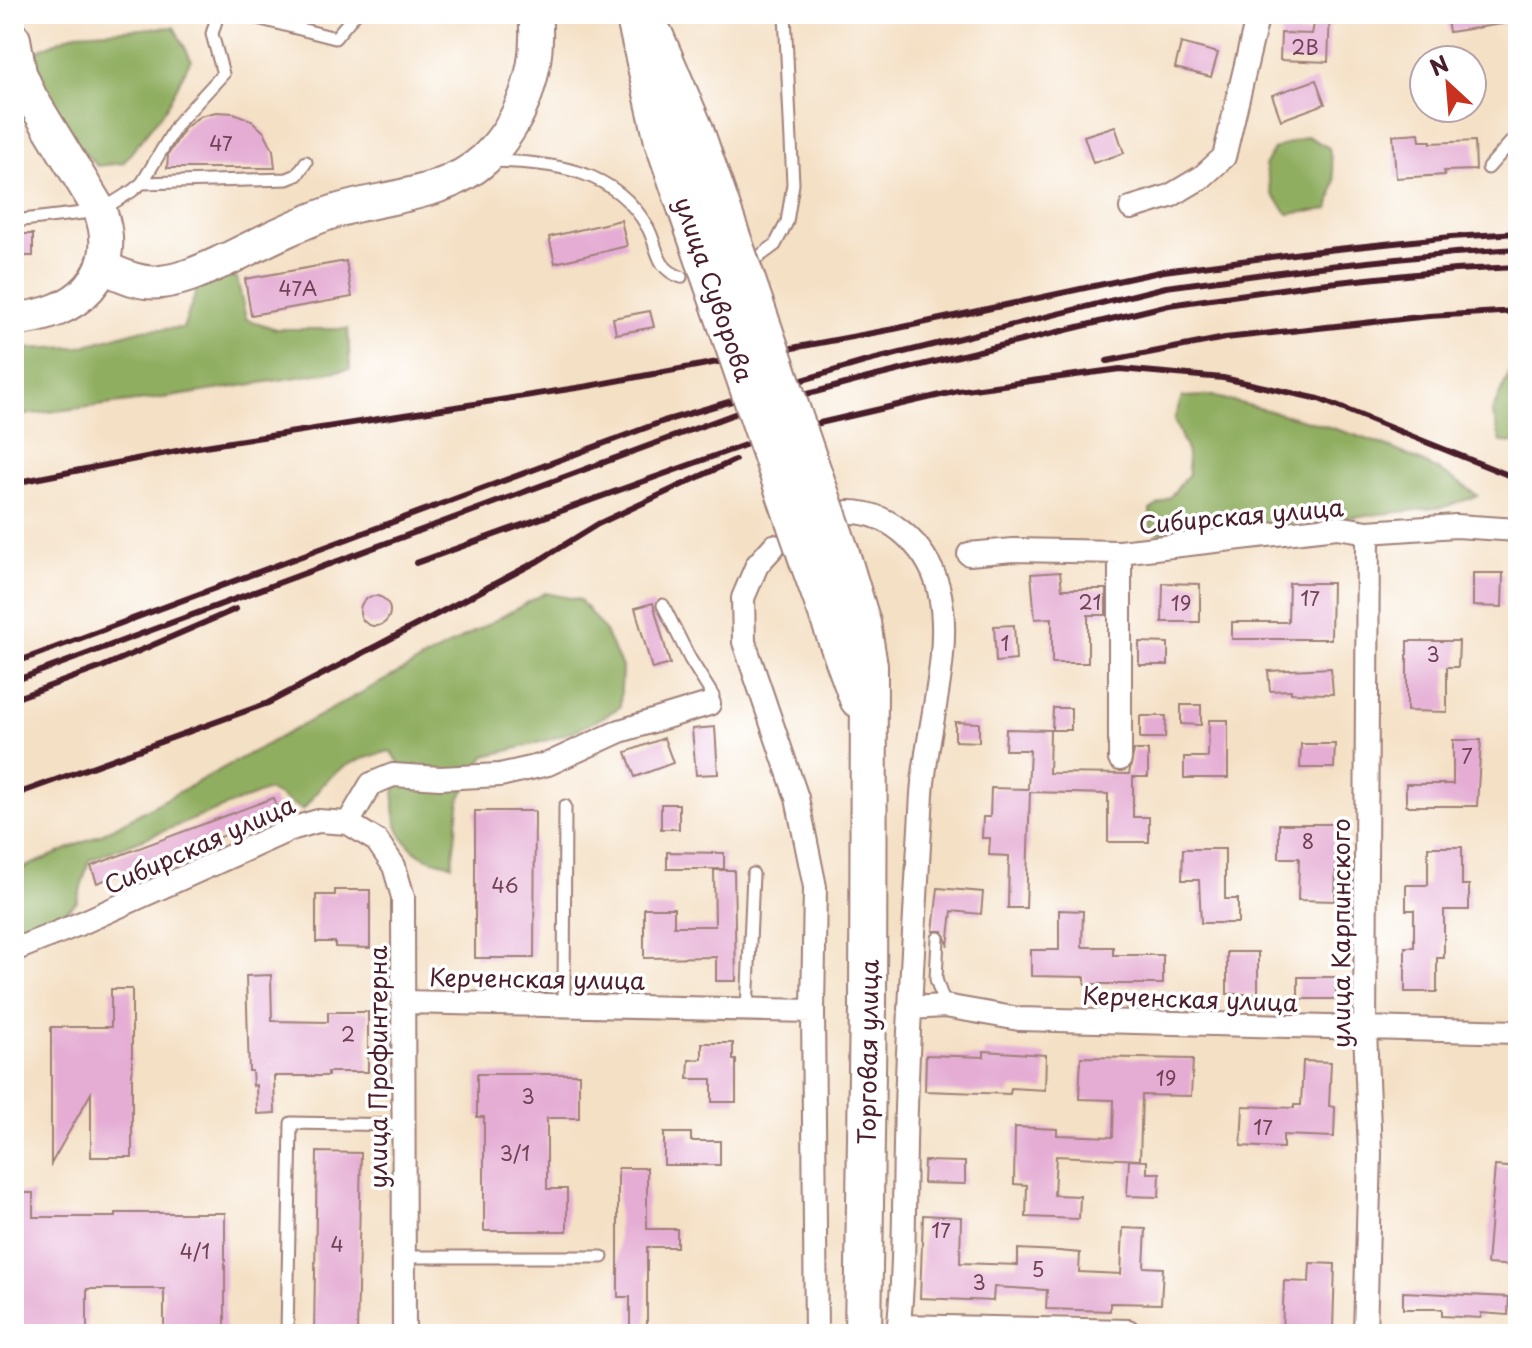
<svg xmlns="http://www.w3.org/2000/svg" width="1532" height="1348" viewBox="0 0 1532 1348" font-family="'Playpen Sans',sans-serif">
<rect width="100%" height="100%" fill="#fff"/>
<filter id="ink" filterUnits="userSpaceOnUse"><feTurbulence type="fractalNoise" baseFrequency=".0125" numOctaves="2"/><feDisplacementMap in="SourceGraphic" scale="16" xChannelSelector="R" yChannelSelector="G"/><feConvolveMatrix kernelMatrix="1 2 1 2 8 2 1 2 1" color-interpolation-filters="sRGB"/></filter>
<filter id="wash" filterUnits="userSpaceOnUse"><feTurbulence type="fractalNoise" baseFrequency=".006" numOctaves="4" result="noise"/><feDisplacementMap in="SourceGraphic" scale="32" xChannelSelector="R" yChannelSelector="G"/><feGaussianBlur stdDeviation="1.8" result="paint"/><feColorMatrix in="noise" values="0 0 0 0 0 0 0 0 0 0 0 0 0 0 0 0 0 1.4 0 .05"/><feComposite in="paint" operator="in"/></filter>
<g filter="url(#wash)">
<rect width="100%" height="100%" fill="#f4e0c5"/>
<!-- forest -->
<path fill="#90ae61" stroke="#6d6646" stroke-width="2" d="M174 27 191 59 166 108 123 163 97 166 51 114 32 73 38 50 76 33Z
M1307 136 1329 148 1335 182 1329 209 1288 214 1272 194 1265 165 1274 149Z
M223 274 237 278 246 319 276 329H348L350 369 170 397 14 416V349L80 347 139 330 183 328 198 287Z
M1518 355V443L1501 442 1492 411Z
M1212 396C1303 420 1402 439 1478 496L1444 507 1170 537 1151 530 1150 510 1170 497 1189 474 1186 448 1174 420 1182 397Z
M545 593 580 600 604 630 622 667 620 707C575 736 536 744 485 756L460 798 452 865C442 862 429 860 421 855 387 833 392 796 399 762L390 751C340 764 333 769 303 810L268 790 89 860 77 902 47 927 14 935V872L100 835Z"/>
<g id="blocks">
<!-- building -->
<path fill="#e5add4" d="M1316 14H1330L1328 62 1280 60 1281 33 1312 34Z
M1446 14H1502V24L1449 32Z
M1181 43 1218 53 1211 77 1175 68Z
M1316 80 1325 104 1281 120 1272 95Z
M216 112 234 113 251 120 265 133 273 150 275 168H167L168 155 185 128 200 116Z
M1115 126 1124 153 1093 163 1084 136Z
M1419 133 1420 141H1431V143L1475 141 1476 170 1444 171 1445 175 1396 178 1393 135Z
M621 220 627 246 555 263 549 237Z
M14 234H33V256H14Z
M346 261 352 297 251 315 245 279Z
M650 311 654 327 616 334 613 318Z
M1060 572 1062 589H1106V615H1088V663H1052V618L1035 619 1031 574Z
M1473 573H1503L1502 607 1473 606Z
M1163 583 1200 584V622H1162Z
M1289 583H1332L1331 639H1232V622H1288Z
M360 611a15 15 0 1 1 30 0a15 15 0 1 1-30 0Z
M653 603 670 664 652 669 635 608Z
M1014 625 1016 660 996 662 994 626Z
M1407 641H1459L1458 667H1447V712L1407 711Z
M1139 642 1168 643V665H1139Z
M1331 668 1333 694 1291 693V690L1270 691 1268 671Z
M1181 705H1201V725L1181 724Z
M1053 708H1071V730H1052Z
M1140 716H1166L1165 738H1140Z
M1209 720H1228V778H1184V757H1208Z
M955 722 979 723V742L955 741Z
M715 727 718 774 696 775 692 729Z
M1006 729 1050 730 1049 773 1129 774 1134 750H1148V777H1133V817H1149V842H1108V794L1030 792 1026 908H1008L1009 856 989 855 990 838H982L983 817H990L991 788 1028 789 1030 750H1005Z
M664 738 673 763 635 777 626 752Z
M1453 740H1481L1477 806H1406V784H1453Z
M1301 744H1335L1334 768H1300Z
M273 798 279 815 97 883 91 866Z
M661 804H679V829H661Z
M475 811H535L534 958H475Z
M1279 824H1337L1335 901 1298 900 1299 858H1279Z
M1428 847H1462V885H1469V910H1444V958H1437V992H1405V947H1414V910H1406V885H1428Z
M1183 849H1225V899H1238V923H1201L1199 880H1182Z
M667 852 724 853V869H667Z
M714 870H734L736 981H716V957L644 958V908H674V926H715Z
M938 888 983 892 981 914 952 911 948 946 943 931H933Z
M335 890H370V948L335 947V942H316V895H335Z
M1059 910 1083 911 1082 947H1113V955H1163V984H1085V977L1031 976V950H1059Z
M1227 952H1258V994H1227Z
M271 975 272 1021 328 1022V1012H368V1072H328V1076H274L275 1113 257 1114 256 1085 253 1086 252 1071H249L246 976Z
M1298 977H1336V999H1298Z
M111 989H132V1157H91V1093L51 1164V1027H111Z
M702 1043H733V1060H736V1102H712V1079H688L689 1060 702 1059Z
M984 1051 1046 1055 1045 1090 1011 1088 1010 1094 925 1091 926 1055 984 1057Z
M1081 1057 1193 1059 1191 1096 1142 1095 1140 1160 1056 1156 1054 1195 1080 1196 1079 1219 1026 1217 1027 1185 1014 1184 1015 1127 1057 1129V1135L1113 1137 1114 1100 1079 1099Z
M1303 1061 1331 1062 1329 1106 1335 1107 1334 1137 1283 1135V1148L1241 1146 1243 1106 1294 1108V1105H1301Z
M477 1074H579V1118H547V1189H567V1231H484V1117H477Z
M664 1133H691V1141H720V1165H664Z
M317 1152 361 1153 357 1334H314Z
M1129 1160 1147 1161V1173H1160L1159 1197 1127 1196Z
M924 1161 965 1162V1184L923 1183Z
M1495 1166 1518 1168V1266L1487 1264Z
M618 1168H647V1229H677V1247H647V1334H630V1297H618Z
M14 1193H33V1217H116V1213H225V1334H164V1289H87V1334H14Z
M923 1215 961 1217 960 1263 1018 1265V1249L1059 1251 1080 1253 1079 1272 1121 1274 1123 1228 1146 1229 1144 1267 1163 1268 1161 1304 1110 1303V1311L1046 1309 1047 1290 994 1287 993 1301 920 1298Z
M1310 1263 1335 1264 1333 1329 1305 1328V1334H1282L1284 1281 1309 1282Z
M1403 1292 1509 1297 1508 1315 1481 1313V1318L1442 1316V1309H1403Z"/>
</g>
</g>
<g filter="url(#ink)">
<use href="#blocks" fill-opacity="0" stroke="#9f8078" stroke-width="2"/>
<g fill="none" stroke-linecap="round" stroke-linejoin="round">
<defs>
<path id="lane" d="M242 14 335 38 355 14
M491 161C553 163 615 168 648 228 659 249 655 268 681 277
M1488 168 1518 134
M142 183 287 179 297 175 306 162
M14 221 100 211 132 191 142 183 178 123 223 74 212 34 218 14
M760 256 775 245 787 222 793 184 785 14
M663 605 690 659 713 696 709 704
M938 938 936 979 945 1006
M564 1003 565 806
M747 1011 753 874
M404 1257H602
M287 1334 291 1123 403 1125"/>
<path id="street" d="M1131 208 1170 196 1202 177 1224 157 1258 14
M848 512C893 511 932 552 940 595 952 655 926 733 922 794 916 899 909 1004 906 1109 903 1184 906 1260 898 1334
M774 546 757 565 743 598 744 642 797 798 815 887 813 1011 816 1334
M969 554 1013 550 1120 552 1337 527 1368 532 1456 526 1518 530
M1120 759V552
M348 823 371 784 393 775 440 778 500 775 548 764 620 731 709 704
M14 950 84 922 291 829 318 821 348 823 377 841 394 866 403 897 404 1334
M403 1002 813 1011
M909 1008 945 1006 1019 1019 1518 1032
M899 1326 1128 1331
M1365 1334 1370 1154 1365 1030 1368 532"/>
<path id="secondary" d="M14 39 20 73 30 96 100 211C124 275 75 316 14 319
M103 267C121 275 141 285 161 282 187 279 207 268 230 258 264 241 299 223 336 211 385 196 445 196 485 159 523 122 541 67 535 14"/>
<path id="primary" d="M634 14 663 141
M655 36 695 130
M840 550 862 623 869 666 868 1006 863 1334
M808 561 858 699"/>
</defs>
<!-- lane casing -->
<use href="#lane" stroke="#9f8078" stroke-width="15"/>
<!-- street casing -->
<use href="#street" stroke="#9f8078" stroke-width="26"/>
<!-- secondary casing -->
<use href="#secondary" stroke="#9f8078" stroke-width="36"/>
<!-- primary casing -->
<use href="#primary" stroke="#9f8078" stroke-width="40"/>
<!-- lane -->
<use href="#lane" stroke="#fff" stroke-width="11"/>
<!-- street -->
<use href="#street" stroke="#fff" stroke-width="22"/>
<!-- secondary -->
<use href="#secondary" stroke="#fff" stroke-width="32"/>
<!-- primary -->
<use href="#primary" stroke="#fff" stroke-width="36"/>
<!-- rail -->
<path stroke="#4a1f2b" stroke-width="6" d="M1107 361 1225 338 1429 316 1518 311
M14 483 192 448 589 386 894 329 1164 271 1309 252 1451 237 1518 233
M416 563 781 432 958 391 1120 369 1223 378 1319 399 1518 479
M14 663 664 421 864 362 1166 287 1310 268 1455 253 1518 249
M14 681 737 413 868 378 1169 305 1309 285 1455 270 1518 267
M14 699 102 667 236 609
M14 795 268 703 538 561 598 524 735 460"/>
<defs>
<path id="primary-bridge" d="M695 130 840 550
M663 141 808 561"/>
</defs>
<!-- primary-bridge casing -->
<use href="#primary-bridge" stroke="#9f8078" stroke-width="40" stroke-linecap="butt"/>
<!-- primary-bridge -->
<use href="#primary-bridge" stroke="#fff" stroke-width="36"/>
</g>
</g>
<g text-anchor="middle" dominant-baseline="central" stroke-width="7" stroke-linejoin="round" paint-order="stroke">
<!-- number labels -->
<g font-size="20" fill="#714255">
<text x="1305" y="47">2В</text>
<text x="221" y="143">47</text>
<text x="298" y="288">47А</text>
<text x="1310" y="598">17</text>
<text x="1090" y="602">21</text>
<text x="1181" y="603">19</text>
<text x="1005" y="643">1</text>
<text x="1433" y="654">3</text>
<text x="1467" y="756">7</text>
<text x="1308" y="841">8</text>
<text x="505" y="885">46</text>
<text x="348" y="1034">2</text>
<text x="1166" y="1078">19</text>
<text x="528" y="1096">3</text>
<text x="1263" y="1127">17</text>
<text x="515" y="1153">3/1</text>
<text x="941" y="1230">17</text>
<text x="337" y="1244">4</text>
<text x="195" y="1251">4/1</text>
<text x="1038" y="1269">5</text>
<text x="979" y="1282">3</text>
</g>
<!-- street labels -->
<g font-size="24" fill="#4a1f2b" stroke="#fff">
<text transform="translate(715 289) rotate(71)">улица Суворова</text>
<text transform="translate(1241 515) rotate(-5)">Сибирская улица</text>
<text transform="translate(199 844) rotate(-24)">Сибирская улица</text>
<text transform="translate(1340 933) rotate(-90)">улица Карпинского</text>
<text transform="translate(537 978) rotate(1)">Керченская улица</text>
<text transform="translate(1190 998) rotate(2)">Керченская улица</text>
<text transform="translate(867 1052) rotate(-89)">Торговая улица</text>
<text transform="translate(377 1067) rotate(-90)">улица Профинтерна</text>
</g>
</g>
<!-- margin -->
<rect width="1532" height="1348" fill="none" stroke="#fff" stroke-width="48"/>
<!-- north arrow -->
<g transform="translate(1448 84) rotate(334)"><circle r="38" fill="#ffffff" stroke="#b7a5aa" stroke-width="2"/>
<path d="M0-6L14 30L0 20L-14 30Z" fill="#c8321e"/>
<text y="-12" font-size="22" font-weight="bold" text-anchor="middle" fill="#4a1f2b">N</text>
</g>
</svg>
